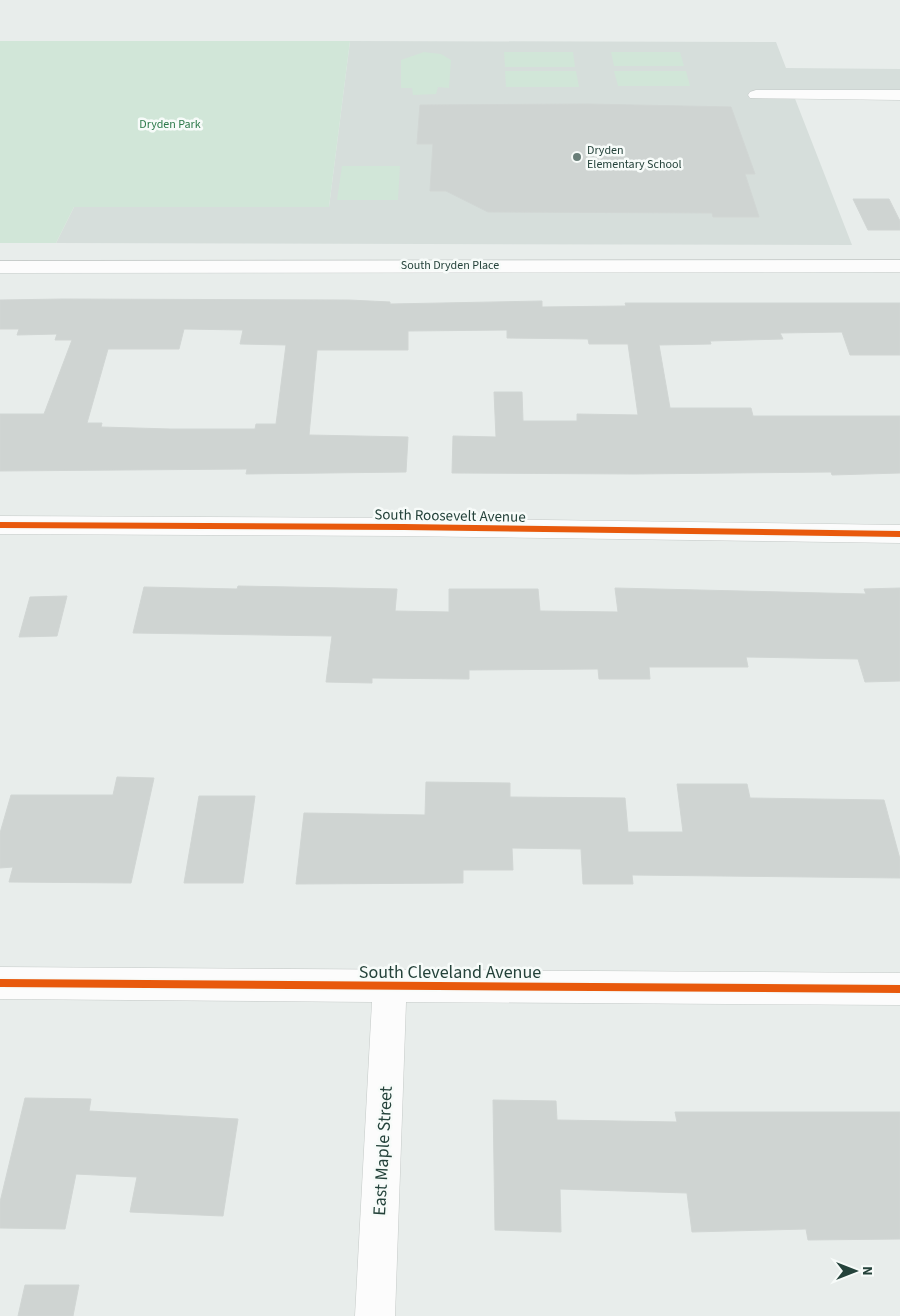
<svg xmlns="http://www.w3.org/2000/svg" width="900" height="1316" viewBox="0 0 900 1316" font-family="'Source Sans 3',sans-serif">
<rect width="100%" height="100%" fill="#e8edeb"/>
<!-- built -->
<path fill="#d6dedb" d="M350 41 776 42 786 68 900 69V90L792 91 852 245 56 243 74 207H329Z"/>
<!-- green -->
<path fill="#d1e6d8" d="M0 41H350L329 207H74L56 243H0Z
M424 52 441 54 451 60 449 88 438 87 436 94 413 95 412 88H401V60Z
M504 52H573L575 67H505Z
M611 52H680L684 66H614Z
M505 71H576L579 87H506Z
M614 71H686L690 86H618Z
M342 166H400L398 200H337Z"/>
<!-- building -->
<path fill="#cfd4d2" stroke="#d1d6d4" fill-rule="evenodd" d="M586 104 731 107 755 174H745L759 217H713L712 213 488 212 446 191H430L433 144H417L420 105Z
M853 199H889L900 221V230H868Z
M63 299 349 300 390 302V304L542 301V307L626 306 625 303H900V355H850L842 332 780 333 783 339 710 341 711 344 659 345 670 408H751L753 416H900V473L832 475 831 472 634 474 452 473 453 436 496 437 494 392H522L523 421H577V414L638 415 628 344H589L588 339 507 338V330L408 331V350H317L309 435 408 437 406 472 246 474 247 469 0 471V414H44L72 340H55L57 334 17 335 19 329H0V300ZM184 329 243 330 240 344 286 345 276 424H256L255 429H170L101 427 102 423H87L108 349H179Z
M238 586 397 589 395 611 449 612V589H538L540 611 618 612 615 588 866 594 864 589 900 588V681L865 682 858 659 746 657 748 667H649L650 679H599L598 669 469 670V679L372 678V683L326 682 332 636 133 633 144 587 237 589Z
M67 596 57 636 19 637 30 597Z
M117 777 154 778 131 883 9 882 13 867 0 868V833L11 795H113Z
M426 782 510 783V797L625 798 628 832H683L677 784H747L750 798 884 800 900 859V878L632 875 633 884H583L581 849 512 848 513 870H463V883L296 884 304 813 425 815Z
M199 796H255L243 883H184Z
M25 1098 91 1099 89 1111 238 1119 223 1216 130 1212 137 1177 76 1174 65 1229 0 1228V1202Z
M493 1100 556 1101 557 1120 677 1122 675 1112H900V1239L808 1240 806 1229 692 1232 687 1193 560 1189 561 1232 495 1230Z
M25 1285H79L73 1316H18Z"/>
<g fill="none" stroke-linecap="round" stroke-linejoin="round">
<defs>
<path id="minor" d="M756 90H900V100L750 98 748 95 750 92Z
M900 260V272L0 273V261Z
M0 516 404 518 900 525V543L404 536 0 534Z
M0 967 900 973V1005L406 1002 395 1316H355L372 1002 0 999Z"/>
</defs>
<!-- minor casing -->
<use href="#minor" stroke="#c5cac8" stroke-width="1"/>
<!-- minor -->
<use href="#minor" fill="#fcfcfc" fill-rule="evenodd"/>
<defs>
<path id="cycleway-far1" d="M0 525 404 527 900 534"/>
<path id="cycleway" d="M0 983 900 989"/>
</defs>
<!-- cycleway-far1 casing -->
<use href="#cycleway-far1" stroke="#f7fbf9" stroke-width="9"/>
<!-- cycleway casing -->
<use href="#cycleway" stroke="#f7fbf9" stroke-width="11"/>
<!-- cycleway-far1 -->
<use href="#cycleway-far1" stroke="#e8590c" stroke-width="6"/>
<!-- cycleway -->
<use href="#cycleway" stroke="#e8590c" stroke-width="8"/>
</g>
<!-- markers -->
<circle fill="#697e78" stroke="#f7fbf9" stroke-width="2" cx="577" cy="157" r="5"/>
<g text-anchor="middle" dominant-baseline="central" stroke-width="5" stroke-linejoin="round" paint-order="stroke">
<!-- far-park labels -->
<g font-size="12" fill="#2d7a4b" stroke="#f7fbf9">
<text x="170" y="124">Dryden Park</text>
</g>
<!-- far-poi labels -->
<g font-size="12" fill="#24423a" stroke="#f7fbf9" text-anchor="start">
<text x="587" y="150">Dryden<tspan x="587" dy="14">Elementary School</tspan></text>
</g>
<!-- far-street labels -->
<g font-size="12" fill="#24423a" stroke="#f7fbf9">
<text x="450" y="265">South Dryden Place</text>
</g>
<!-- street labels -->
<g font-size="15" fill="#24423a" stroke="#f7fbf9">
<text transform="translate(450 516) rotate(1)">South Roosevelt Avenue</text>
</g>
<!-- near-street labels -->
<g font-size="18" fill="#24423a" stroke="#f7fbf9">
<text x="450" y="972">South Cleveland Avenue</text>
<text transform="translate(383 1151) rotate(-87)">East Maple Street</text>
</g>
</g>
<!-- north arrow -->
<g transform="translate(855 1271) rotate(90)" stroke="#f7fbf9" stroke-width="4" paint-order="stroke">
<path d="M0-4L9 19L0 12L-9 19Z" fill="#24423a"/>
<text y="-8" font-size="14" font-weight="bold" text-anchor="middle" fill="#24423a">N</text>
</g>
</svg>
